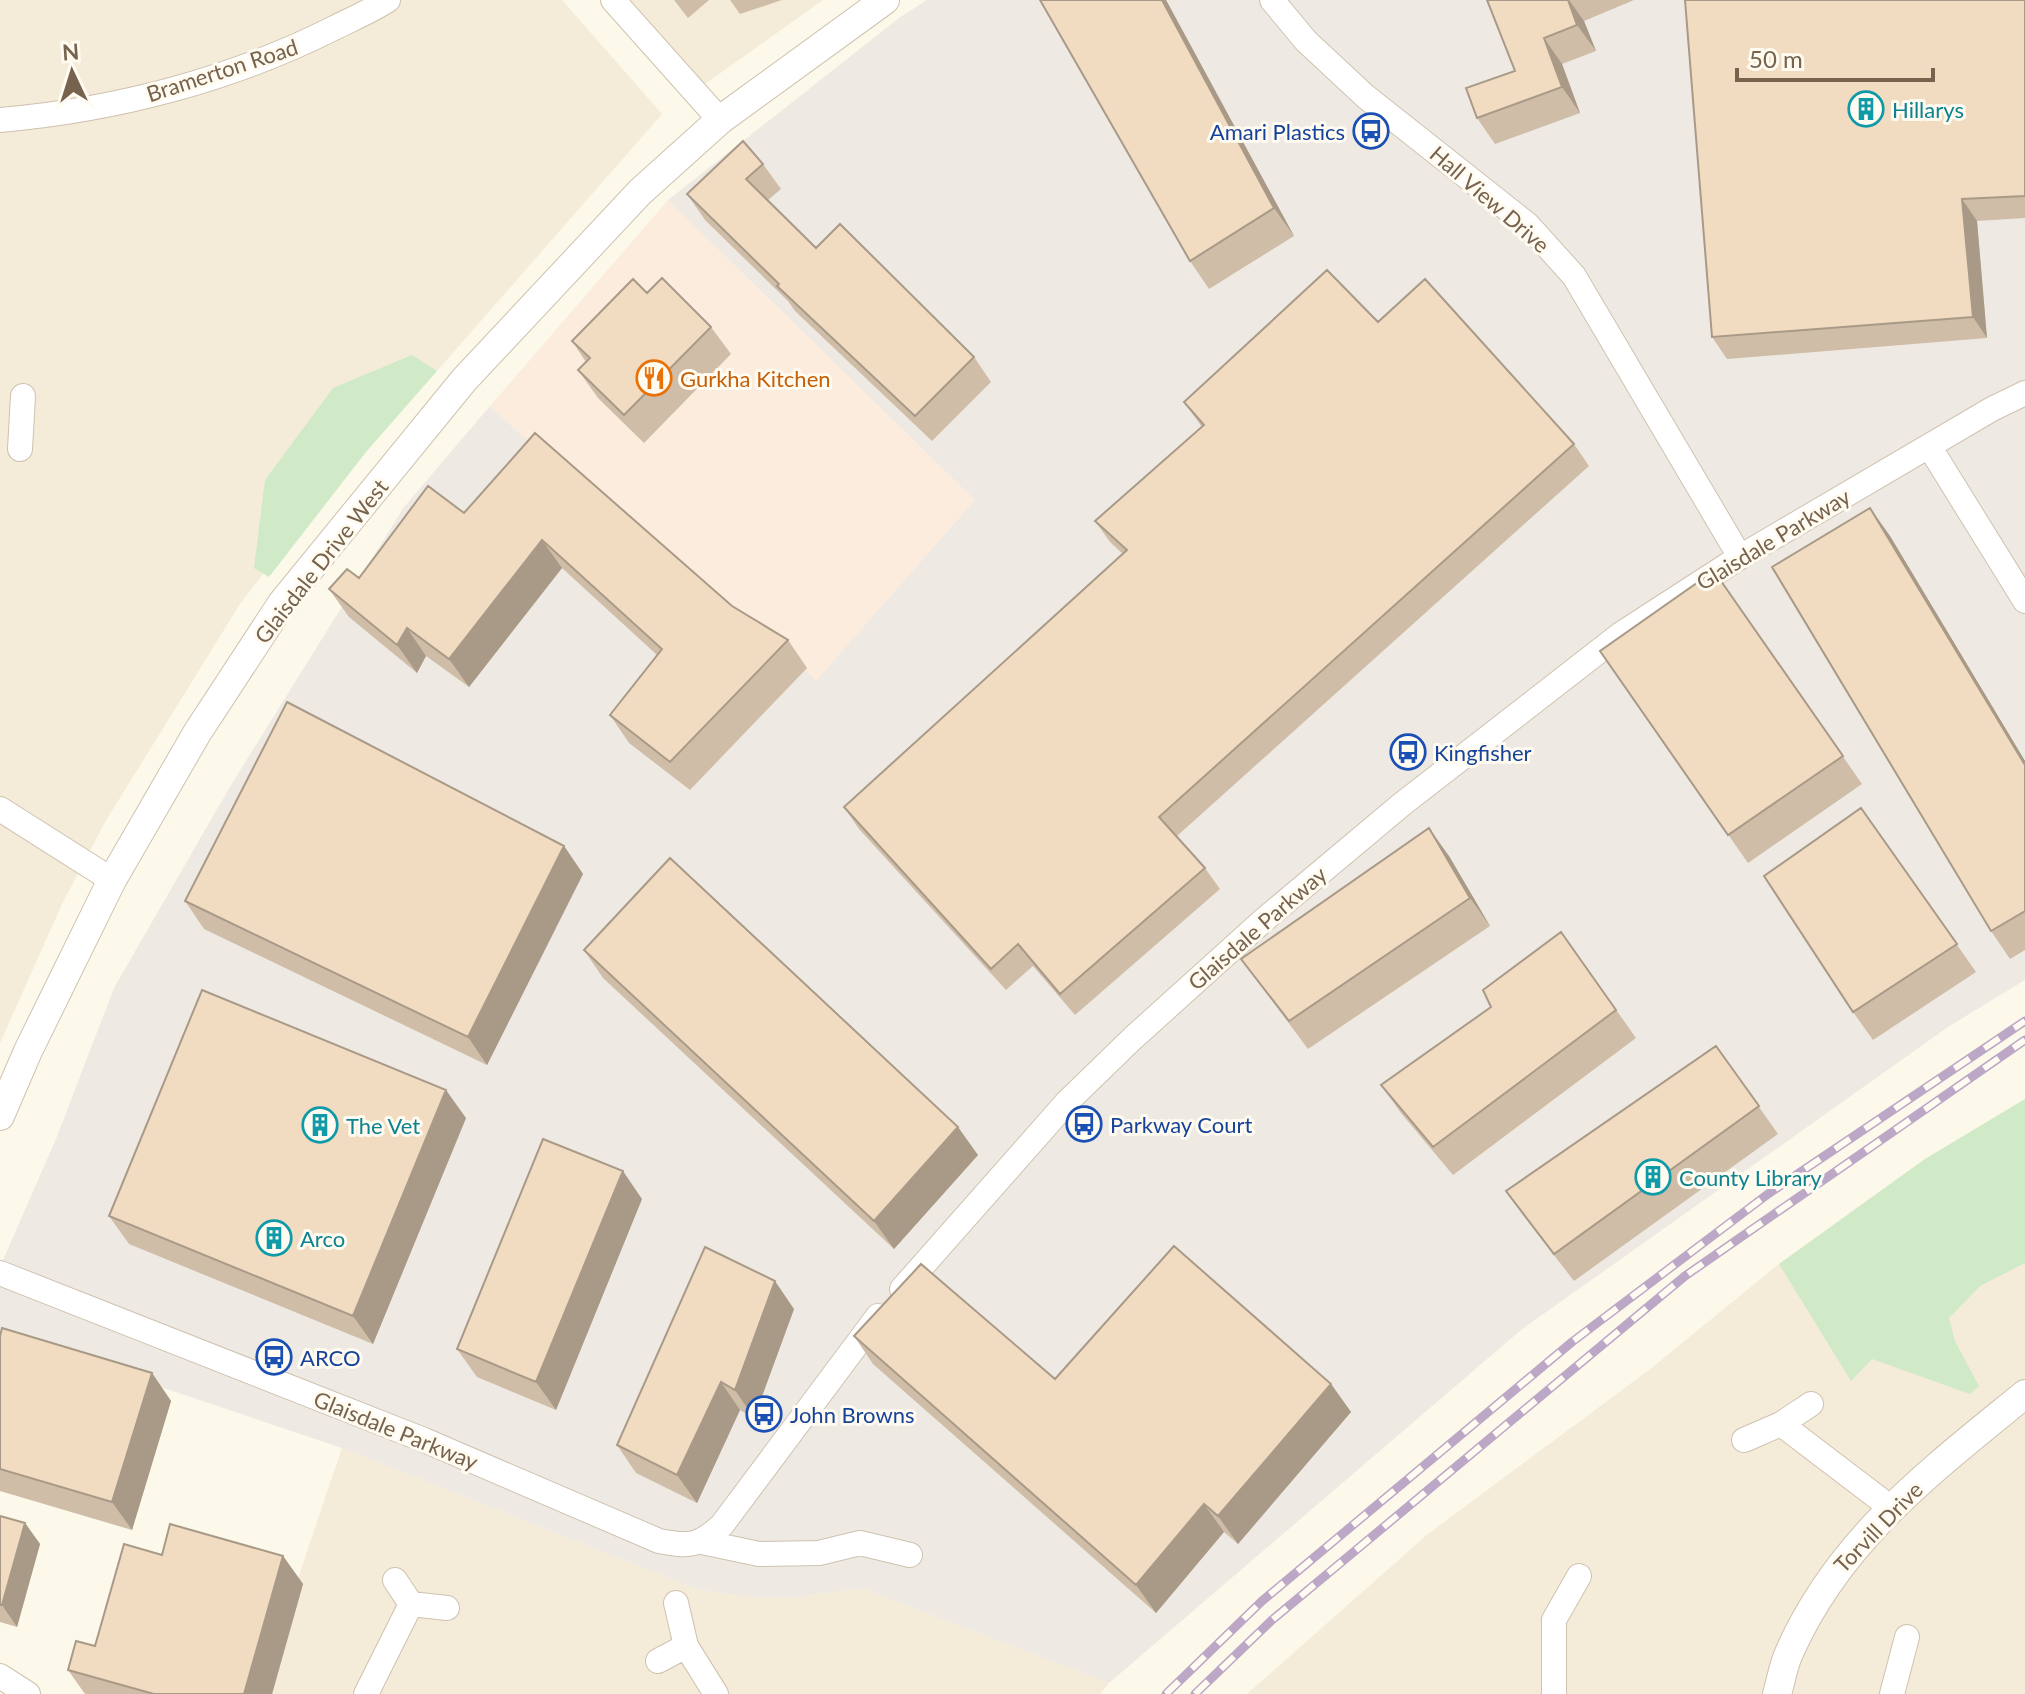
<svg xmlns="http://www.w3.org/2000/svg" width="2025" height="1694" viewBox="0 0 2025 1694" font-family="Lato,sans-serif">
<rect width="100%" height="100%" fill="#fcf8ea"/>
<!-- residential -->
<path fill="#f4ebd8" d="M0 0H562L662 114 437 371 324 494 240 604 105 822 62 904 0 1043Z
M630 0H823L705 84Z
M2025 1099V1694H1247L1428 1534 1649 1370 1779 1264 1925 1159Z
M342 1448 699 1590 759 1598H794L861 1588 1109 1683 1100 1694H259Z"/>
<!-- commercial -->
<path fill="#fcecde" d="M668 200 976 499 816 682 773 634 757 652 490 406Z"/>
<!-- industrial -->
<path fill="#eeeae3" d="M927 0H2025V980L1948 1027 1521 1330 1109 1683 861 1588 794 1598H759L699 1590 342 1448 0 1333V1267L56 1139 114 988 231 785 404 507 490 406 756 651 772 634 816 681 975 500 668 200 899 18Z"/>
<!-- green -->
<path fill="#d0eac8" d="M412 355 437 371 366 452 269 577 254 568 265 480 333 388Z
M2025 1099V1263L1980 1286 1949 1318 1955 1341 1979 1386 1970 1394 1872 1359 1851 1381 1779 1264 1925 1159Z"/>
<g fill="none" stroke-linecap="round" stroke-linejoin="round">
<defs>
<path id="minor" d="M613 0 720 120
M1272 0 1306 41 1365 96 1528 225 1574 276 1740 557
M0 120C115 110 231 80 334 28 352 19 371 11 388 0
M1929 446 2025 601
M20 449 23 396
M0 809 112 880
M0 1273 424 1440 659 1541C690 1547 699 1546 722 1525L878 1316
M902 1289 1067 1102 1133 1038 1265 919 1401 805 1621 634 1740 557 1992 409 2025 393
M1781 1424 1811 1404
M1744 1440 1781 1424 1890 1507
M702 1542 759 1554 819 1553 860 1543 910 1555
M395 1580 411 1604 447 1608
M676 1603 686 1646 716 1694
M658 1661 686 1646
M0 1676 28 1694
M366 1694 411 1604
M1554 1694V1620L1579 1576
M1892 1694 1907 1637"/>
<path id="tertiary" d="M0 1116 28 1051 112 880 197 733 282 603 464 380 640 192 720 120 885 0
M1777 1694C1781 1681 1783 1666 1789 1653 1839 1539 1932 1470 2025 1394"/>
</defs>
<!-- minor casing -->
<use href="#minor" stroke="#cfc2af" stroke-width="26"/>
<!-- tertiary casing -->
<use href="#tertiary" stroke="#cfc2af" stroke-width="30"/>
<!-- minor -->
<use href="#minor" stroke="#fff" stroke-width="24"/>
<!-- tertiary -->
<use href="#tertiary" stroke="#fff" stroke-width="28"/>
<defs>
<path id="rail" d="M1166 1694 1262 1601 1572 1342 1768 1194 2025 1021
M1195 1694 1272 1620 1685 1276 2025 1040"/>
</defs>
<!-- rail casing -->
<use href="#rail" stroke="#bda7c7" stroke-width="9"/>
<!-- rail -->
<use href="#rail" stroke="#fffbf1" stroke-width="6" stroke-dasharray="18" stroke-linecap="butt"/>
</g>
<!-- wall -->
<path fill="#cfbda7" d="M674 0H709L688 18Z
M730 0H782L740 14Z
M1040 0H1166L1294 236 1209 289 1190 261Z
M1487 0H1634L1584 21 1596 51 1562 64 1580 113 1495 144 1477 118 1515 71Z
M2025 0V218L1977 221 1987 338 1727 359 1712 337Z
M763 164 781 189 768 200 816 248 974 357 991 382 932 441 795 311 788 301 705 220 687 194Z
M647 293 711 327 731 354 644 443 598 398 578 370 586 362 572 341Z
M1378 322 1574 444 1589 466 1177 836 1205 868 1220 889 1075 1015 1033 966 1006 990 859 829 844 807 1123 554 1110 542 1095 521 1202 427 1184 402Z
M1870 508 1890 536 2025 761V950L2010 959 1991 931Z
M464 513 732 606 788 640 807 668 690 790 629 743 610 715 657 655 562 568 469 687 426 656 417 673 349 617 329 589 359 578Z
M1714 571 1862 784 1748 863 1600 651Z
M1861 808 1976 972 1873 1040 1853 1012Z
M564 846 583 874 487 1065 204 929 185 901Z
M1449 856 1490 926 1308 1049 1241 959Z
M1561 932 1636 1038 1453 1175 1401 1113 1381 1085 1491 1007Z
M584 950 978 1155 894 1249 603 978Z
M1716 1046 1778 1134 1574 1281 1526 1219 1506 1191Z
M466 1118 373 1344 129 1244 109 1216Z
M642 1199 556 1410 477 1377 457 1349Z
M794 1309 754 1418 740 1410 697 1503 636 1473 617 1445Z
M0 1336 152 1373 171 1401 132 1530 0 1491Z
M854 1336 1055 1379 1331 1384 1351 1412 1238 1544 1224 1532 1156 1613 873 1364Z
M0 1516 25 1523 40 1544 17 1627 0 1622Z
M162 1555 283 1556 303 1584 272 1694H85L68 1670 95 1646Z"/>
<!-- shaded-wall -->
<path fill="#a99a88" d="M1162 0H1166L1294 236 1274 208Z
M1568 0H1569L1584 21 1596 51 1577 25Z
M1544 38 1562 64 1580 113 1562 87Z
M1962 199 1977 221 1987 338 1973 317Z
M1870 508 1890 536 2025 761V765Z
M542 540 562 568 469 687 449 659Z
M407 628 426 656 417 673 397 645Z
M1429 828 1449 856 1490 926 1470 898Z
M564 846 583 874 487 1065 468 1037Z
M446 1090 466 1118 373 1344 353 1316Z
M958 1127 978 1155 894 1249 874 1221Z
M623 1171 642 1199 556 1410 536 1382Z
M775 1281 794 1309 754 1418 735 1390Z
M152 1373 171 1401 132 1530 112 1502Z
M721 1382 740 1410 697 1503 677 1475Z
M1331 1384 1351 1412 1238 1544 1218 1516Z
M1204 1504 1224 1532 1156 1613 1136 1585Z
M25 1523 40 1544 17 1627 2 1605Z
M283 1556 303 1584 272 1694H244Z"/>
<!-- building -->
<path fill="#f1dcc2" stroke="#a99a88" stroke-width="2" d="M1040 0H1162L1274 208 1190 261Z
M1487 0H1568L1577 25 1544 38 1562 87 1477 118 1466 88 1515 71Z
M1685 0H2025V196L1962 199 1973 317 1712 337Z
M743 141 763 164 746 179 816 248 840 224 974 357 915 416 777 286 779 284 687 194Z
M1327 270 1378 322 1425 279 1574 444 1159 817 1205 868 1060 994 1018 944 991 969 844 807 1127 550 1095 521 1204 425 1184 402Z
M662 278 711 327 624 415 578 370 590 358 572 341 633 279 647 293Z
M535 433 732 606 788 640 670 762 610 715 662 649 542 540 449 659 407 628 397 645 329 589 347 569 359 578 428 486 464 513Z
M1870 508 2025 765V911L1991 931 1772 567Z
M1714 571 1843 756 1728 835 1600 651Z
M287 702 564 846 468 1037 185 901Z
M1861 808 1957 944 1853 1012 1764 876Z
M1429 828 1470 898 1289 1021 1241 959Z
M670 858 958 1127 874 1221 584 950Z
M1561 932 1616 1010 1433 1147 1381 1085 1491 1007 1483 990Z
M202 990 446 1090 353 1316 109 1216Z
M1716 1046 1759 1106 1554 1254 1506 1191Z
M543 1139 623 1171 536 1382 457 1349Z
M1174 1246 1331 1384 1218 1516 1204 1504 1136 1585 854 1336 921 1264 1055 1379Z
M705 1247 775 1281 735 1390 721 1382 677 1475 617 1445Z
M2 1328 152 1373 112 1502 0 1469V1336Z
M0 1516 25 1523 2 1605H0Z
M170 1524 283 1556 244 1694H154L68 1670 76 1641 95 1646 124 1544 162 1555Z"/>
<!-- icons -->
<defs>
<symbol id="building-ring" viewBox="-11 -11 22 22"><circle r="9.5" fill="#fffbf1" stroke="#0f9aa8" stroke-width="1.5"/><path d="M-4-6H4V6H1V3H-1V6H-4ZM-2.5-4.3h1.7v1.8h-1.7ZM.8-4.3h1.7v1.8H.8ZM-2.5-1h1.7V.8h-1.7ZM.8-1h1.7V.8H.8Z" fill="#0f9aa8"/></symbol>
<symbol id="bus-ring" viewBox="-11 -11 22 22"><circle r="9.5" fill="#fffbf1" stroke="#1a4fb4" stroke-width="1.5"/><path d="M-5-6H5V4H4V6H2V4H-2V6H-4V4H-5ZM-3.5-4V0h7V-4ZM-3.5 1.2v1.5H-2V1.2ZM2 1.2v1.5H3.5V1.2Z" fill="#1a4fb4"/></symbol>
<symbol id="restaurant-ring" viewBox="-11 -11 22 22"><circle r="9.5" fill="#fffbf1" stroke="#e8710a" stroke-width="1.5"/><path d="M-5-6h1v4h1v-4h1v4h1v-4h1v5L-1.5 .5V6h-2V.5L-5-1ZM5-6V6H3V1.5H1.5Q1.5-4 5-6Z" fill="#e8710a"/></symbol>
</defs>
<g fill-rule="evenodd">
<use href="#building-ring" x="1846" y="89" width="40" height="40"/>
<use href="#bus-ring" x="1351" y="111" width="40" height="40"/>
<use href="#restaurant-ring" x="634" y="358" width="40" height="40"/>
<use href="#bus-ring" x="1388" y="732" width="40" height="40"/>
<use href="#bus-ring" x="1064" y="1104" width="40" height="40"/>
<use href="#building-ring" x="300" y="1105" width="40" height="40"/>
<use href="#building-ring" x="1633" y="1157" width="40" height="40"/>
<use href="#building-ring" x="254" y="1218" width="40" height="40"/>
<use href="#bus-ring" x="254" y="1337" width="40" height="40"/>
<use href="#bus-ring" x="744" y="1394" width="40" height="40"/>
</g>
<g text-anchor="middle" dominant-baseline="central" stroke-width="6" stroke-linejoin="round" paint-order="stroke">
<!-- street labels -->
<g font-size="22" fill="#77634d" stroke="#fffbf1">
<text transform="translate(222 70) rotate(-18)">Bramerton Road</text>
<text transform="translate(1490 199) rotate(41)">Hall View Drive</text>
<text transform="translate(1773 539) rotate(-31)">Glaisdale Parkway</text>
<text transform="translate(321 561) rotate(-52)">Glaisdale Drive West</text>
<text transform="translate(1257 928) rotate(-41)">Glaisdale Parkway</text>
<text transform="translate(396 1430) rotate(22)">Glaisdale Parkway</text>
<text transform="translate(1878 1527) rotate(-46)">Torvill Drive</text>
</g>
<!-- culture labels -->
<g font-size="22" fill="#0d838f" stroke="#fffbf1" text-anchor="start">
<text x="1892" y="109">Hillarys</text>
<text x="346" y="1125">The Vet</text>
<text x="1679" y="1177">County Library</text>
<text x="300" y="1238">Arco</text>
</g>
<!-- transit labels -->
<g font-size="22" fill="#164399" stroke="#fffbf1" text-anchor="start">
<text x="1345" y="131" text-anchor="end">Amari Plastics</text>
<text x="1434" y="752">Kingfisher</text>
<text x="1110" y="1124">Parkway Court</text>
<text x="300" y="1357">ARCO</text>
<text x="790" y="1414">John Browns</text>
</g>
<!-- food labels -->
<g font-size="22" fill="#c56008" stroke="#fffbf1" text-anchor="start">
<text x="680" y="378">Gurkha Kitchen</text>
</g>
</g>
<!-- north arrow -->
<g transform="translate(72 72) rotate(356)" stroke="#fffbf1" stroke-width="6" paint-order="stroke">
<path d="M0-6L14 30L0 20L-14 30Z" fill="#77634d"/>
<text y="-12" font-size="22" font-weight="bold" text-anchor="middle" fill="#77634d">N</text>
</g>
<!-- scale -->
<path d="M1737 68v12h196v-12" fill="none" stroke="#77634d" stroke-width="4"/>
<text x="1749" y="68" font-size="24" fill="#77634d" stroke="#fffbf1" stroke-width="6" paint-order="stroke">50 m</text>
</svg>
